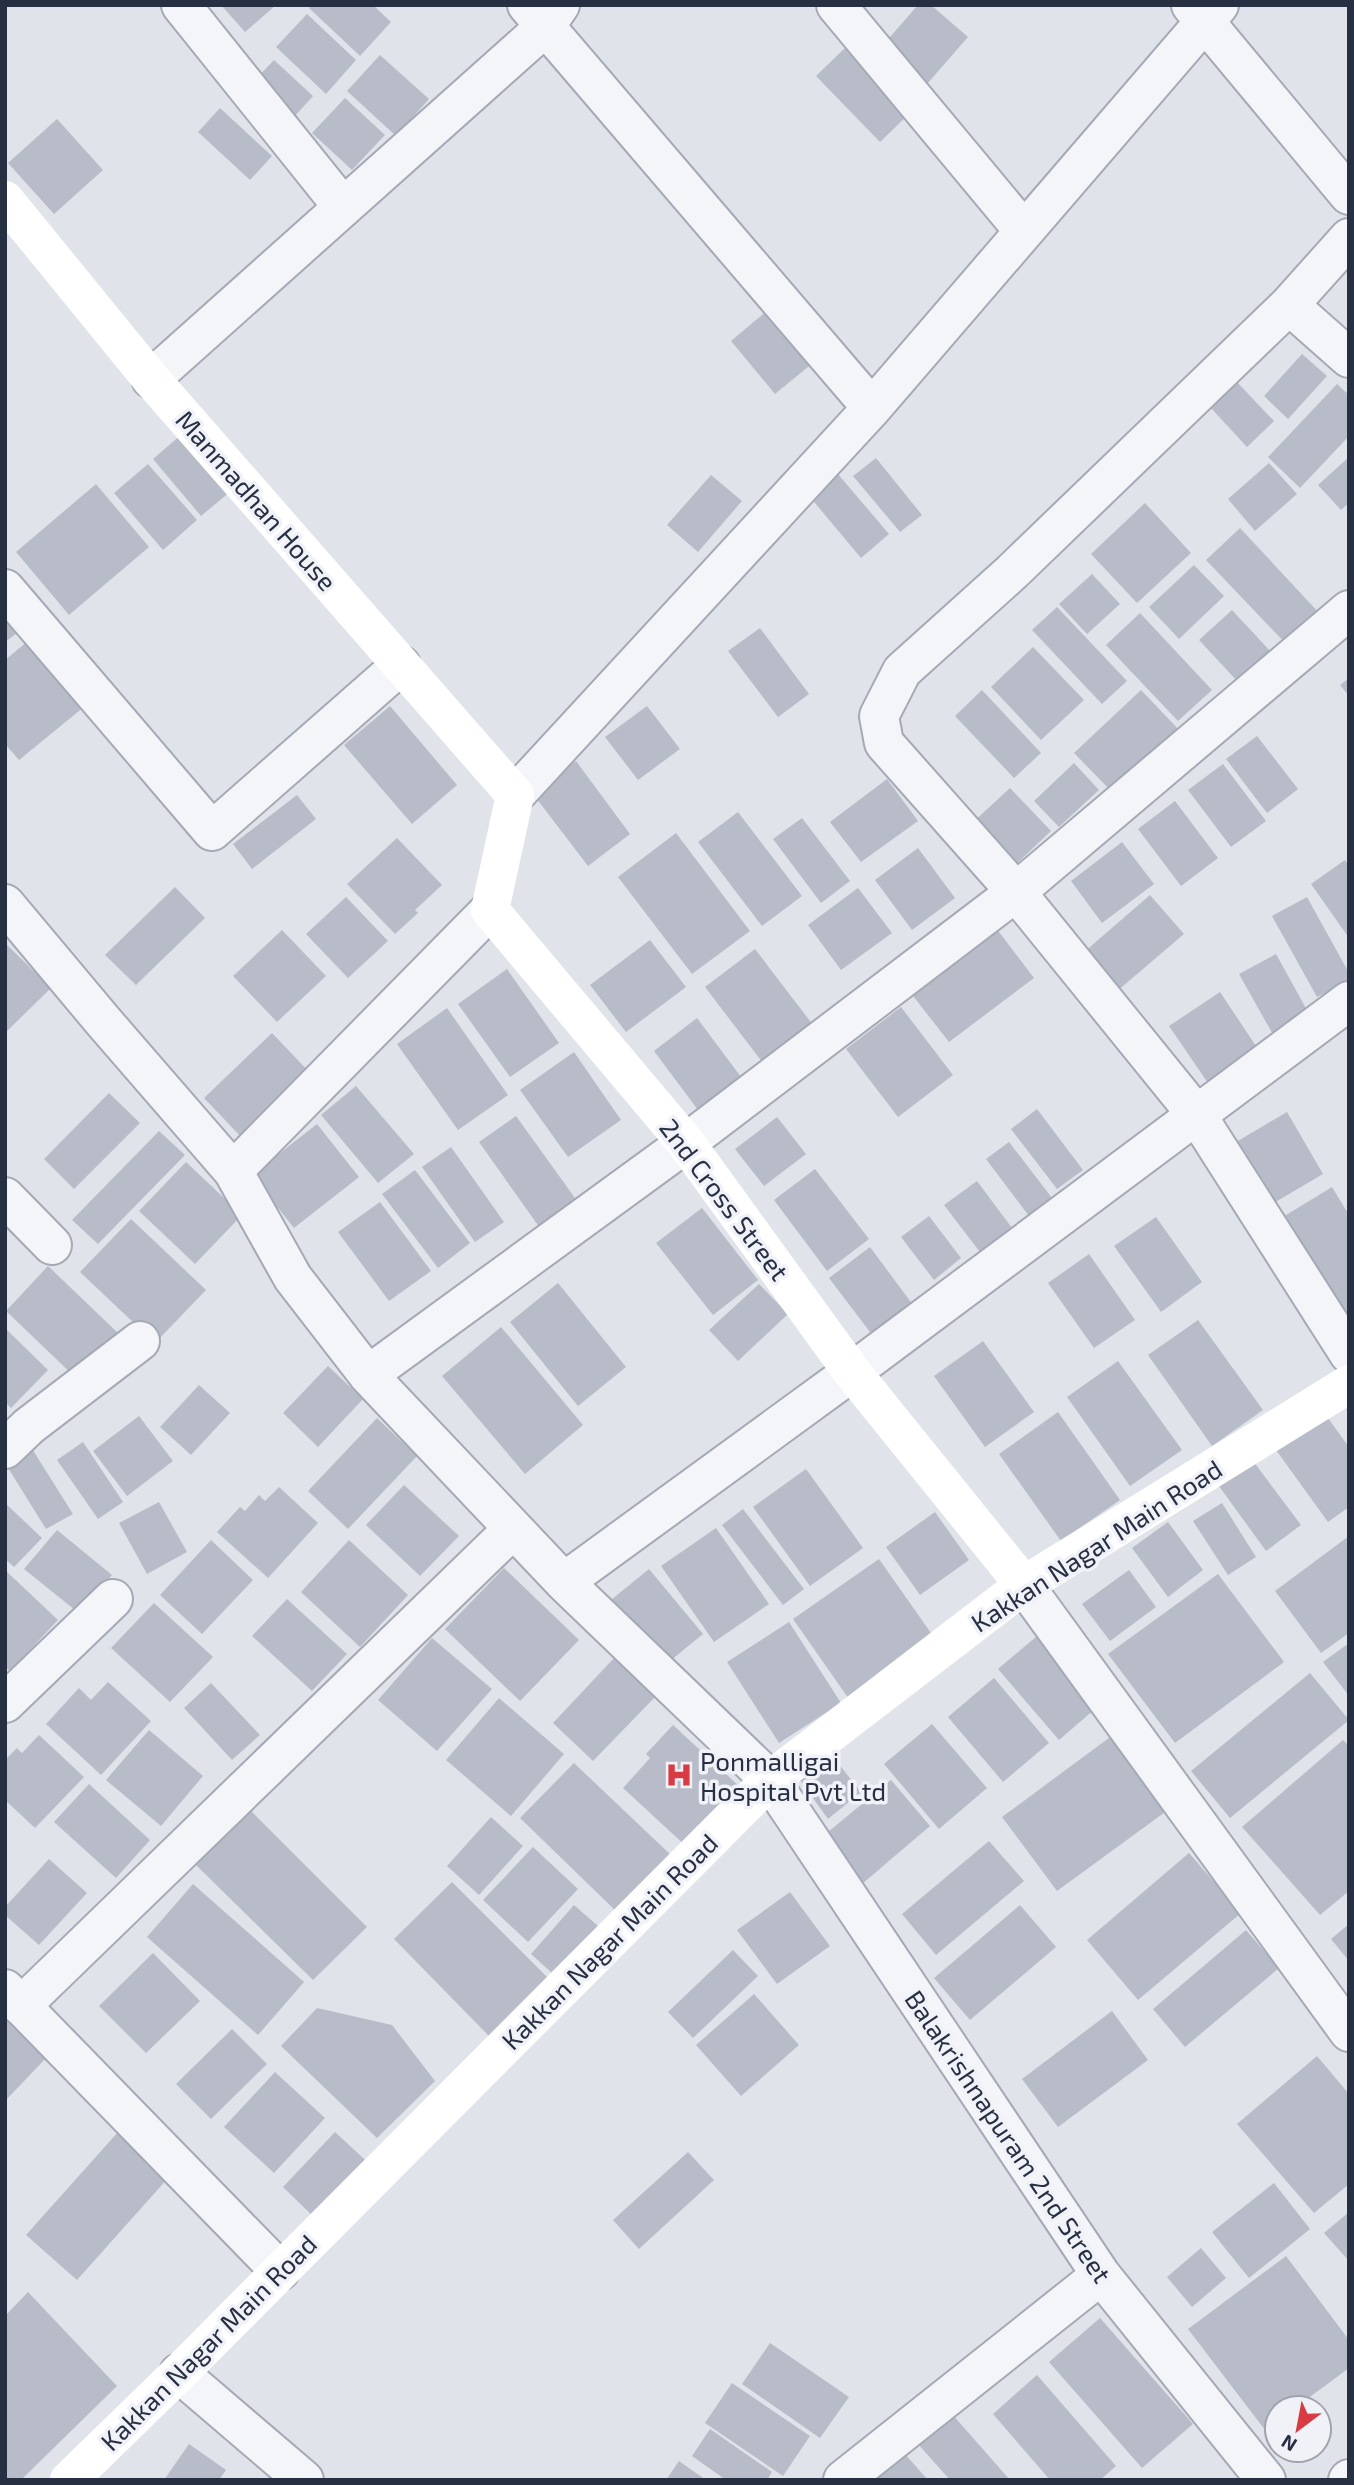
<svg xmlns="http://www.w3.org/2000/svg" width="1354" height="2485" viewBox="0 0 1354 2485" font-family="'Exo 2',sans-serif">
<rect width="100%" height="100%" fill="#e0e3ea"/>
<!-- building -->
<path fill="#b7bcc8" d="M221 5H276L245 32Z
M311 5H373L391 22 360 56 309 8Z
M918 5H931L968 37 927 84 883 45Z
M307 14 356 60 326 94 276 47Z
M848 45 912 111 880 142 816 76Z
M380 55 429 99 396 136 347 91Z
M274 60 313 96 294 117 254 81Z
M345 98 385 135 352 170 312 133Z
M220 108 272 156 250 180 198 132Z
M57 119 103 170 54 214 8 163Z
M769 309 814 362 775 394 731 341Z
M1302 354 1327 376 1288 419 1264 396Z
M1236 381 1274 421 1247 447 1209 406Z
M1337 384 1349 395V436L1300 488 1268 457Z
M182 434 231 491 201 516 153 459Z
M1349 457V503L1341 510 1318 485Z
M876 458 922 515 900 532 853 476Z
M1269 463 1297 494 1255 531 1228 499Z
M148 464 197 520 163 550 114 493Z
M837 473 889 534 861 558 810 497Z
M711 475 742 501 698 552 667 525Z
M96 484 149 547 69 615 16 552Z
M1145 503 1191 553 1137 603 1091 554Z
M1240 528 1321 615 1288 646 1206 560Z
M1194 565 1224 596 1179 639 1149 607Z
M1092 574 1120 604 1087 634 1059 604Z
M5 603 25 627 5 642Z
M1057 607 1127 681 1102 704 1032 630Z
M1232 610 1271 652 1238 682 1199 640Z
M1140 613 1212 690 1178 721 1106 645Z
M760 628 809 694 778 717 728 651Z
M34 636 90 702 19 760 5 744V660Z
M1033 647 1084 700 1041 740 991 687Z
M1349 678V696L1340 685Z
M982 690 1041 753 1014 778 955 716Z
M1141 690 1181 732 1115 795 1074 753Z
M390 706 457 785 412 824 344 745Z
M647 706 680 749 638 780 605 737Z
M1257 736 1298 789 1267 813 1226 759Z
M576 761 630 834 588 866 533 794Z
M1074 763 1099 790 1059 827 1034 801Z
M1223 764 1266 821 1231 847 1188 790Z
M887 779 918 821 861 862 830 822Z
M1010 788 1051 831 1011 869 970 825Z
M297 795 316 819 252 869 233 844Z
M1175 801 1218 858 1181 886 1138 829Z
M738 812 802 896 762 926 698 842Z
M802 818 850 881 821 903 773 839Z
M676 833 750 931 692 974 618 877Z
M397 838 442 885 415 910 418 913 395 934 347 884Z
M1122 842 1154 884 1102 923 1071 881Z
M918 848 955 898 912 930 875 880Z
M1345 860 1349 866V938L1311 884Z
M175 887 205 918 136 985 105 955Z
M858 888 892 933 841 970 808 925Z
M1150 895 1184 934 1116 992 1083 953Z
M346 897 388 941 348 978 306 934Z
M1307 897 1349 973V981L1317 997 1272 916Z
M996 928 1034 978 949 1042 910 992Z
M282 930 326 976 277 1022 233 976Z
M650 940 686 987 626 1032 590 985Z
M5 943 51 988 5 1033Z
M755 949 813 1025 763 1063 705 987Z
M1276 954 1313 1021 1276 1040 1239 974Z
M507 969 559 1043 510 1077 458 1004Z
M1220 992 1258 1049 1208 1083 1169 1026Z
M901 1007 953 1075 898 1117 846 1049Z
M447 1008 508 1095 458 1130 397 1044Z
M697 1018 744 1081 701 1114 654 1051Z
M272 1033 313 1076 244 1140 204 1098Z
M574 1052 621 1120 568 1157 520 1090Z
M356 1086 414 1154 378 1183 321 1115Z
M109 1093 140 1123 74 1189 44 1159Z
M1037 1109 1083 1170 1057 1189 1011 1129Z
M1287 1112 1323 1174 1267 1207 1231 1145Z
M516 1116 580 1205 542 1231 479 1142Z
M777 1117 806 1154 764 1186 735 1149Z
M317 1124 359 1177 294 1228 252 1175Z
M159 1131 185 1155 98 1244 72 1220Z
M1009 1142 1052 1198 1029 1216 986 1159Z
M451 1147 504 1222 475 1242 422 1167Z
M186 1162 242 1215 195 1264 139 1211Z
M815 1169 869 1239 827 1271 774 1200Z
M415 1170 470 1243 438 1268 382 1194Z
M977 1181 1015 1232 983 1256 944 1205Z
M1332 1187 1349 1215V1336L1273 1223Z
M380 1202 431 1271 389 1301 338 1232Z
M702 1208 758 1280 713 1315 656 1243Z
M929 1216 961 1258 934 1280 901 1237Z
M1156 1217 1202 1282 1161 1312 1114 1246Z
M131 1219 206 1290 155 1343 80 1272Z
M870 1247 916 1309 876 1340 829 1278Z
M1089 1254 1135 1320 1094 1348 1048 1283Z
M48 1266 118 1333 76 1378 6 1311Z
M558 1283 626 1367 578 1406 510 1322Z
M759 1284 788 1314 738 1361 709 1330Z
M1198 1320 1263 1410 1212 1446 1148 1355Z
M501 1327 583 1425 525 1474 442 1376Z
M5 1328 48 1370 11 1408 5 1402Z
M983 1341 1034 1412 985 1447 934 1376Z
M1118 1361 1182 1450 1130 1486 1067 1397Z
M328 1366 363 1399 318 1447 283 1413Z
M199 1385 230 1413 191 1455 160 1427Z
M1058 1412 1120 1500 1061 1541 999 1454Z
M1325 1414 1349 1447V1507L1328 1522 1276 1450Z
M139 1416 173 1461 127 1496 93 1451Z
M377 1418 417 1456 348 1529 308 1491Z
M83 1442 123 1502 98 1519 57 1460Z
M29 1444 73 1514 46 1529 5 1463Z
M1250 1457 1301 1525 1266 1551 1216 1482Z
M806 1469 863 1548 810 1586 753 1507Z
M404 1485 459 1536 420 1576 366 1525Z
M279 1487 318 1523 268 1578 217 1532 240 1507 245 1511 259 1495 265 1501Z
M159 1502 187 1552 147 1574 119 1523Z
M5 1503 42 1538 14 1567 5 1559Z
M1222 1503 1256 1557 1228 1575 1193 1521Z
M743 1509 804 1589 783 1605 722 1525Z
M935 1512 969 1560 920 1595 886 1547Z
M1168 1522 1203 1570 1168 1597 1132 1548Z
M716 1528 769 1604 714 1642 661 1566Z
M57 1530 112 1575 80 1614 24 1569Z
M1349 1536V1633L1321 1653 1275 1591Z
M211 1540 253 1580 202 1634 160 1595Z
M349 1540 408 1595 360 1647 301 1592Z
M879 1559 938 1643 851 1702 793 1619Z
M504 1568 579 1640 520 1701 445 1629Z
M649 1569 703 1634 665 1665 611 1600Z
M5 1570 58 1620 10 1671 5 1666Z
M1129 1570 1156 1607 1110 1641 1082 1604Z
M1218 1574 1284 1662 1175 1743 1108 1654Z
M287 1599 347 1654 312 1691 252 1636Z
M154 1603 213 1657 170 1702 111 1648Z
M789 1622 841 1703 779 1743 727 1662Z
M1043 1631 1103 1702 1059 1740 998 1669Z
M432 1638 492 1689 437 1751 378 1700Z
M1349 1643V1696L1323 1662Z
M616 1656 657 1695 593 1761 553 1723Z
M1310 1673 1349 1720 1230 1818 1191 1771Z
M994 1678 1049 1743 1003 1782 948 1717Z
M108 1682 151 1721 101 1775 46 1724 79 1688 91 1700Z
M211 1683 260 1735 232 1760 184 1708Z
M499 1698 564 1754 511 1816 446 1760Z
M932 1724 987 1788 939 1829 884 1764Z
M673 1725 741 1788 687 1847 623 1788 650 1758 646 1754Z
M149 1730 203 1776 161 1826 106 1780Z
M1117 1732 1172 1807 1057 1891 1002 1817Z
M39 1735 84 1777 35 1828 5 1800V1760L17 1748 22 1753Z
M1343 1740 1349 1746V1891L1320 1915 1242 1827Z
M834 1758 861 1792 828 1819 800 1780Z
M574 1763 673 1857 618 1913 520 1818Z
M891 1780 930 1826 862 1884 822 1837Z
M89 1784 150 1840 116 1878 54 1822Z
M248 1808 367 1927 313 1980 194 1863Z
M491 1817 523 1846 479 1895 447 1866Z
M989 1841 1024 1881 936 1955 902 1914Z
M533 1847 578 1889 528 1942 483 1900Z
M1189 1853 1241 1913 1138 2000 1087 1940Z
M49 1859 87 1893 39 1945 5 1915V1907Z
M452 1882 548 1978 489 2036 394 1939Z
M193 1884 304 1982 258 2035 147 1937Z
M790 1892 830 1946 777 1984 737 1930Z
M574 1905 606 1933 563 1983 531 1954Z
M1020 1905 1056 1947 970 2020 934 1978Z
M1349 1924V1961L1331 1939Z
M1246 1930 1279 1968 1185 2047 1153 2009Z
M733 1950 758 1976 693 2038 668 2012Z
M153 1953 200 2001 146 2053 99 2006Z
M754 1994 799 2045 741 2096 696 2045Z
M317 2008 392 2025 435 2081 377 2138 281 2046Z
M1112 2011 1148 2060 1058 2127 1022 2079Z
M5 2014 48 2056 5 2101Z
M232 2029 267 2064 211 2119 176 2084Z
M1317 2056 1349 2094V2184L1314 2213 1237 2124Z
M275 2072 325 2118 274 2173 224 2127Z
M118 2132 169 2177 77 2280 26 2235Z
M335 2132 376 2170 323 2226 283 2187Z
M688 2152 714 2180 639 2249 613 2220Z
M1274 2183 1310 2229 1249 2278 1212 2232Z
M1349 2212V2261L1324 2233Z
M1201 2248 1226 2278 1192 2307 1167 2277Z
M1286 2256 1349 2340V2368L1295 2408H1277V2421L1265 2430 1188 2329Z
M28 2292 117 2386 21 2480H5V2316Z
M1100 2318 1193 2424 1142 2468 1049 2362Z
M770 2343 849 2397 820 2438 742 2384Z
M1037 2375 1116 2466 1100 2480H1050L993 2414Z
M732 2383 810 2436 783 2476 705 2423Z
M952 2414 1010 2480H950L918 2444Z
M710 2429 772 2472 767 2480H726L692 2456Z
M189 2444 226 2470 219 2480H164Z
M904 2453 928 2480H874Z
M679 2461 706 2480H666Z"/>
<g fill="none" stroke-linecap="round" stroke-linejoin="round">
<defs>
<path id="street" d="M181 5 343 207
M527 5 872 408
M836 5 1024 231
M1191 5 1349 195
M1349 238 1289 305 1012 572 902 671 879 716 884 743 1016 892 1196 1114 1349 1354
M1289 305 1349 358
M151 379 545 27 560 5
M5 589 212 831 401 665
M515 795 872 408 1219 5
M5 904 103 1021 233 1171 293 1278 368 1375 564 1582 770 1780 1101 2275 1266 2480
M233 1171 490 910
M5 1197 52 1245
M368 1375 686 1143 1016 892 1349 610
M5 1449 29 1426 140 1341
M564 1582 852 1372 1349 1001
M1024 1585 1349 2032
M5 1703 113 1599
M5 1989 280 2271
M21 2006 513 1529
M179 2373 304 2480
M843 2480 1101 2275
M1348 2480 1349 2479"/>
</defs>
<!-- street casing -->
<use href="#street" stroke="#a5a9b5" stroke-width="42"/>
<!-- street -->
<use href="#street" stroke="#f3f5f8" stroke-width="38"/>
<!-- secondary -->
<path stroke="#fff" stroke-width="38" d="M5 200 151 379 515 795 490 910 686 1143 852 1372 1024 1585
M69 2480 179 2373 770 1780 1024 1585 1349 1384"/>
</g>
<!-- icons -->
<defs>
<symbol id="hospital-bare" viewBox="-9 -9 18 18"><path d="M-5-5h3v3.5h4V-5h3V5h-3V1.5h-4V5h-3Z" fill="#d93b45" stroke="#f0f2f7" stroke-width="2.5" paint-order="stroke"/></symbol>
</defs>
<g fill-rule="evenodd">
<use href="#hospital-bare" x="660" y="1756" width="38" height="38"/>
</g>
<g text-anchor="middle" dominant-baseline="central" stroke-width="7" stroke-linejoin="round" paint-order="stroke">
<!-- street labels -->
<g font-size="26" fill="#272f43" stroke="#f0f2f7">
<text transform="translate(257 500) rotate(49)">Manmadhan House</text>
<text transform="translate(725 1199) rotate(53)">2nd Cross Street</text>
<text transform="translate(1096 1545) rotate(-33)">Kakkan Nagar Main Road</text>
<text transform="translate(609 1941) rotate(-45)">Kakkan Nagar Main Road</text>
<text transform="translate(1009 2136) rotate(56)">Balakrishnapuram 2nd Street</text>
<text transform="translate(208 2342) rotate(-45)">Kakkan Nagar Main Road</text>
</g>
<!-- poi labels -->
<g font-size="26" fill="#272f43" stroke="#f0f2f7" text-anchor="start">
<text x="700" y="1760">Ponmalligai<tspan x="700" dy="30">Hospital Pvt Ltd</tspan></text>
</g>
</g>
<!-- border -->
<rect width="1354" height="2485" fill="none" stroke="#272f43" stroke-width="14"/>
<!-- north arrow -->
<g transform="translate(1298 2429) rotate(212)"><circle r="33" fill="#f0f2f7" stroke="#a0a4af" stroke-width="2"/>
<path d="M0-5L12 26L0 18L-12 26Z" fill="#d93b45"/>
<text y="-10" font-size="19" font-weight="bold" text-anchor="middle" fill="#272f43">N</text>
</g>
</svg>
